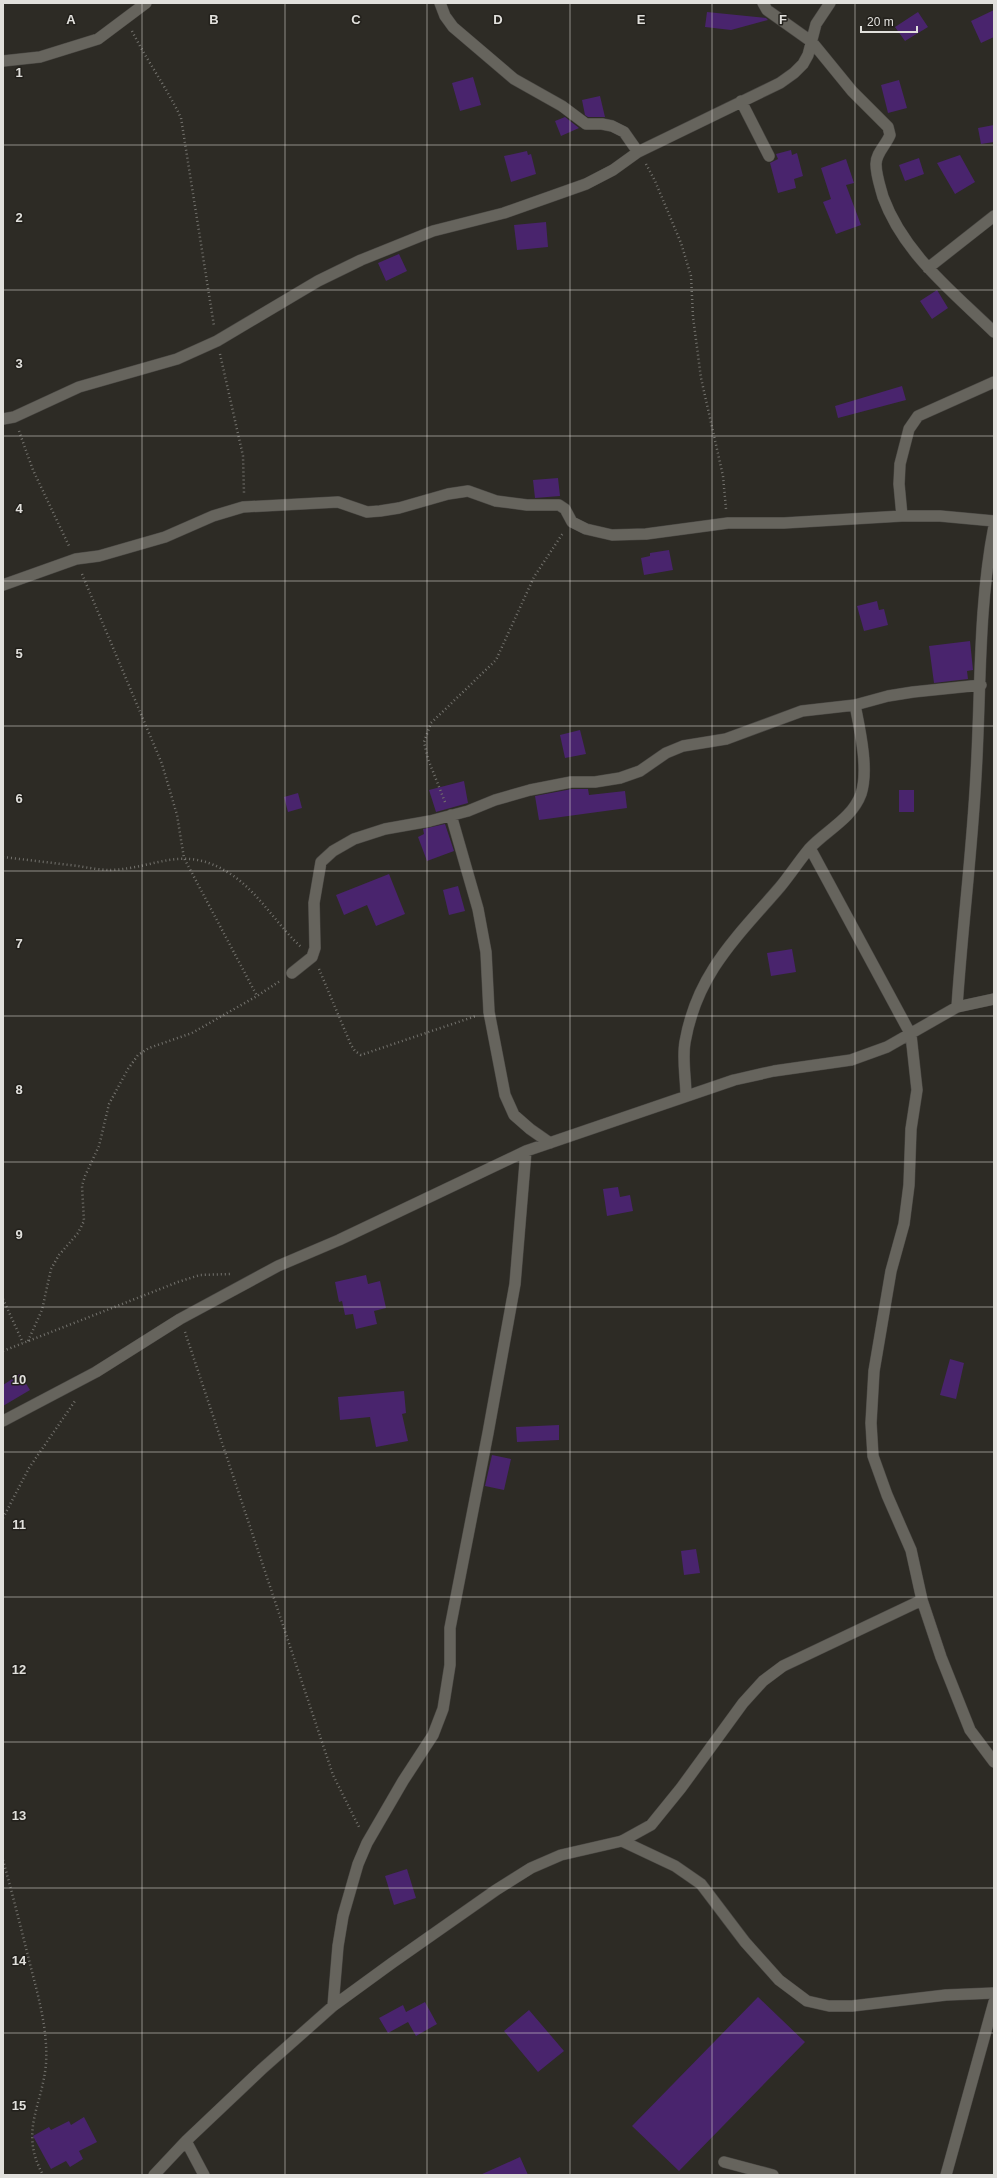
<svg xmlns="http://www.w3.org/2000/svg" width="997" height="2178" viewBox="0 0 997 2178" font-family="Helvetica,sans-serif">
<rect width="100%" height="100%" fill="#2d2b25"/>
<!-- building -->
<path fill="#49246d" d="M994 10V37L981 43 971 21Z
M707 12 766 18 768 20 731 30 705 27Z
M918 12 928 27 905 41 895 27Z
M473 77 481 105 460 111 452 83Z
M899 80 907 108 888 113 881 85Z
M600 96 605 117H588L585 115 582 100Z
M565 117 579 128 561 136 555 121Z
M994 125V142L981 144 978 128Z
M791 150 792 155 797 153 803 176 794 179 796 188 778 193 770 163 778 159 776 154Z
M527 151 528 155 531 154 536 174 511 182 504 156Z
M960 155 975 182 955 194 937 163Z
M919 158 924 174 905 181 899 165Z
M846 159 854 183 846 185 861 225 836 234 823 202 831 199 821 168Z
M546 222 548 247 517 250 514 225Z
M399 254 407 271 386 281 378 263Z
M937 290 948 308 932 319 920 301Z
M902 386 906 400 838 418 835 406Z
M558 478 560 496 535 498 533 480Z
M669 550 673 570 644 575 641 558 650 556V553Z
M877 601 879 610 884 609 888 625 864 631 857 606Z
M970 641 973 670 967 671 968 679 934 683 929 646Z
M580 730 586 754 565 758 560 735Z
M464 781 468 803 436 812 429 790Z
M572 789H588L589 795 625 791 627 808 539 820 535 796Z
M899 790H914V812H899Z
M298 793 302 808 288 812 284 797Z
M445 824 454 851 427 861 418 837 424 834 423 829Z
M389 874 405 914 376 926 367 905 344 915 336 895Z
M458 886 465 911 449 915 443 890Z
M792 949 796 972 771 976 767 953Z
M618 1187 620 1197 630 1195 633 1211 607 1216 603 1189Z
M366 1275 368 1284 380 1281 386 1308 374 1311 377 1324 356 1329 353 1314 345 1315 342 1301 339 1302 335 1282Z
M950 1359 964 1363 956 1399 940 1395Z
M20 1374 30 1390 3 1406V1385Z
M404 1391 406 1413 402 1414 408 1441 376 1447 370 1417 340 1420 338 1397Z
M559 1425V1440L517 1442 516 1427Z
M492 1455 511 1459 504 1490 485 1486Z
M696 1549 700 1573 684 1575 681 1551Z
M407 1869 416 1898 394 1905 385 1876Z
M758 1997 805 2042 679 2171 632 2126Z
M425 2002 437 2024 416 2036 408 2022 388 2033 379 2018 403 2005 406 2012Z
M529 2010 564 2051 538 2072 504 2031Z
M84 2117 97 2142 79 2151 83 2159 70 2167 66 2161 51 2169 33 2136 49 2127 51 2130 69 2121 71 2125Z
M520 2157 528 2175H480Z"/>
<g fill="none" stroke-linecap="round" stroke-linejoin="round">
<defs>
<path id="service" d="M622 1841 675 1866 701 1884 745 1942 779 1980 807 2001 829 2006H852L946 1995 994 1993
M724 2162 773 2175"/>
<path id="minor" d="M440 3 445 16 453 27 514 79 562 106 586 124H602L612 126 624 132 638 152
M763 3 767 10 812 42 852 91 888 127 890 135C886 145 876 153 876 164 876 175 880 186 883 197 904 254 952 291 994 332
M3 61 40 57 98 39 146 3
M741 101 769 156
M928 268 994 216
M3 419 14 417 79 387 177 359 217 341 318 281 361 260 433 231 504 213 586 184 613 170 638 152 780 83 794 73 803 64 808 55 816 24 830 3
M902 516 899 484 900 464 909 429 918 416 994 382
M3 585 76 559 99 556 165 537 213 516 243 507 338 502 367 512 380 511 399 508 448 494 468 491 496 501 527 505H559L565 509 572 522 586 529 612 535 646 534 728 523H784L902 516H940L994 521
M451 815 478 909 486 952 489 1012 505 1095 514 1115 530 1129 550 1143
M810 848 911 1035 917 1090 911 1129 909 1185 904 1224 891 1271 874 1371 871 1423 873 1456 887 1495 911 1550 922 1600 941 1657 970 1730 994 1762
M292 973 312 957 315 948 314 903 321 862 333 851 354 839 385 829 430 821 468 811 495 800 530 790 571 782H595L620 778 640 771 666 753 683 746 726 739 802 711 855 705 888 696 913 692 981 685
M957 1007C962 930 972 853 976 775 981 692 978 608 994 526
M686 1096C686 1079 682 1059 685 1042 697 973 737 937 780 887 790 875 799 861 809 849 825 831 852 819 861 794 869 770 860 730 855 705
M3 1421 96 1372 180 1319 278 1266 339 1240 526 1151 734 1080 774 1071 851 1060 887 1047 957 1007 994 999
M333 2006 338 1946 343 1916 358 1864 367 1843 403 1781 433 1735 443 1709 450 1665V1628L488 1433 515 1284 526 1151
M186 2141 204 2175
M154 2175 186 2141 262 2069 333 2006 392 1963 496 1890 531 1868 561 1855 622 1841 651 1825 681 1788 743 1703 763 1681 783 1666 922 1600"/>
<path id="tertiary" d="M946 2175 994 2002"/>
</defs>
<!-- service casing -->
<use href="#service" stroke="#4a4844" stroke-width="12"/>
<!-- minor casing -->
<use href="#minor" stroke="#4a4844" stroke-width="12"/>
<!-- tertiary casing -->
<use href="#tertiary" stroke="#4a4844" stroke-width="12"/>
<!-- path -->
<path stroke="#74736e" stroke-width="2.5" stroke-dasharray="1 3" stroke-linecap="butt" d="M132 31C147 61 167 88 181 118L214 326
M646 164 655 181 681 243 691 276 693 317 701 378 723 476 726 509
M220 354 243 456 244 493
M19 431 33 470 69 546
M82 574 162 764 177 815 184 858 257 996
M445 802 428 759 424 742 431 723 496 660 534 577 563 533
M3 857C28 860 53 863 78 866 89 868 101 870 111 870 157 868 183 844 229 873 258 891 276 924 301 947
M319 969 351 1045 355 1051 361 1055 476 1016
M3 1299 23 1343
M185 1332 333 1775 359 1827
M28 1341 42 1310 51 1269 59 1255 78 1233 84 1221 82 1186 85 1176 99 1146 109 1104 128 1069 138 1055 149 1048 192 1033 257 996 280 981
M3 1351 178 1282 200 1275 230 1274
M3 1518 29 1468 75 1401
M3 1860C13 1896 22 1932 31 1968 39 1999 48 2031 46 2064 42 2107 19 2131 43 2175"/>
<!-- service -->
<use href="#service" stroke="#66645d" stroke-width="11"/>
<!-- minor -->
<use href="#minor" stroke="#66645d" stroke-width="11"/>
<!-- tertiary -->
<use href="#tertiary" stroke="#66645d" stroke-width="11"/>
</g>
<!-- grid -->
<path fill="none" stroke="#e1e0dc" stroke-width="1" stroke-opacity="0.55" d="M142 3V2175M285 3V2175M427 3V2175M570 3V2175M712 3V2175M855 3V2175M3 145H994M3 290H994M3 436H994M3 581H994M3 726H994M3 871H994M3 1016H994M3 1162H994M3 1307H994M3 1452H994M3 1597H994M3 1742H994M3 1888H994M3 2033H994"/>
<g font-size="13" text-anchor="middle" font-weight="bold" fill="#e1e0dc" stroke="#23211c" stroke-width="3" stroke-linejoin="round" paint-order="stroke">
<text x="71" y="24">A</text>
<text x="214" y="24">B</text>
<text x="356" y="24">C</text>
<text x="498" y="24">D</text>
<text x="641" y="24">E</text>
<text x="783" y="24">F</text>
<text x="19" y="77">1</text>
<text x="19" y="222">2</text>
<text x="19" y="368">3</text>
<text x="19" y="513">4</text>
<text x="19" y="658">5</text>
<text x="19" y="803">6</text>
<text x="19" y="948">7</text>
<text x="19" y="1094">8</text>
<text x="19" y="1239">9</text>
<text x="19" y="1384">10</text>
<text x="19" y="1529">11</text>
<text x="19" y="1674">12</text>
<text x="19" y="1820">13</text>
<text x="19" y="1965">14</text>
<text x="19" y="2110">15</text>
</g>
<!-- border -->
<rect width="997" height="2178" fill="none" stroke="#e1e0dc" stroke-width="8"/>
<!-- scale -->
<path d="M861 26v6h56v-6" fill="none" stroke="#e1e0dc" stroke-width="2"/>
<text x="867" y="26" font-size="12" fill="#e1e0dc" stroke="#23211c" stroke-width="3" paint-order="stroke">20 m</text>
</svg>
